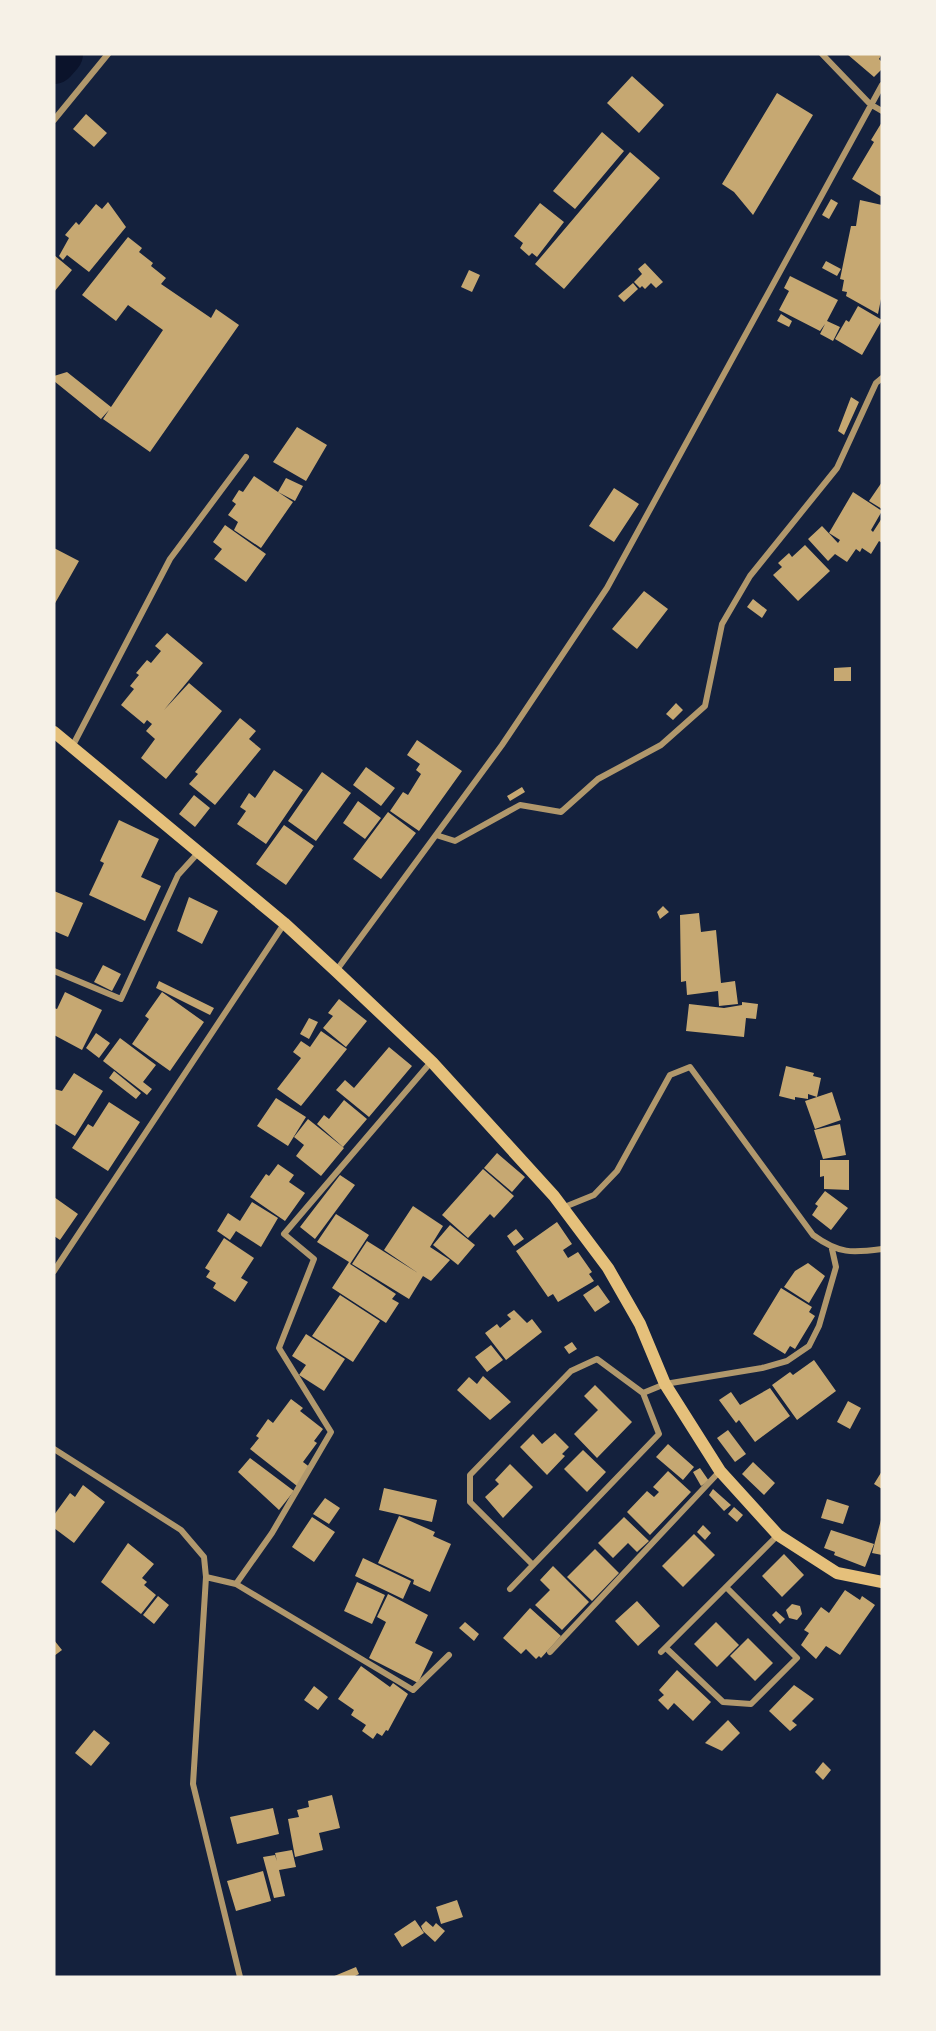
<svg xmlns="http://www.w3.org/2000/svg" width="936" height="2031" viewBox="0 0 936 2031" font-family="Cabin,sans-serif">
<rect width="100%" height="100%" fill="#14213d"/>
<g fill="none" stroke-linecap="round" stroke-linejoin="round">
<!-- river -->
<path stroke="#0b132b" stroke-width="44" d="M54 62 61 54"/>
</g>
<!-- building -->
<path fill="#c6a872" d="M847 54H882L879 59 882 62V69L874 77Z
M632 76 664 105 639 133 607 103Z
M777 93 813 115 753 215 734 192 722 184Z
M86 114 107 133 94 147 73 129Z
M882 122V197L852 179 874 142 871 140Z
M602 132 624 151 575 209 553 191Z
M630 152 660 178 564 289 535 264Z
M831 199 838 203 829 219 822 215Z
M860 200 882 205V294L878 314 846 296 847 292 842 291 844 280 840 279 851 226H856Z
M108 202 126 227 89 272 67 255 63 260 59 256 69 238 65 235 76 222 79 225 96 204 102 209Z
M540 203 564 222 537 257 532 253 529 256 520 248 523 243 514 236Z
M128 237 142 248 139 252 153 263 151 266 166 278 161 284 211 318 216 309 239 325 150 452 103 419 109 410 101 419 54 381V376L67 372 111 407 163 330 128 305 116 321 82 295Z
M54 255 72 270 54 292Z
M826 261 841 269 837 276 822 268Z
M645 263 663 282 656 288 651 283 645 289 642 286 640 288 634 282 642 274 638 269Z
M469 270 480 275 472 292 461 287Z
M790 276 838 300 827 321 840 327 833 341 820 334 825 324 820 331 779 310 789 291 784 288Z
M633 283 638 289 624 302 618 296Z
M858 306 882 320 862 355 835 339 846 320 849 322Z
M781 314 792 321 789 327 777 321Z
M851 397 859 402 844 435 838 431Z
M297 427 327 445 306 481 273 462Z
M254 476 293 502 261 548 234 530 238 522 228 515 236 504 232 501 239 490 243 492Z
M286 478 303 486 295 501 278 492Z
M882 482V509L869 501Z
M614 488 639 504 614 542 589 526Z
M853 492 882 511 871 530 873 532 882 518V543L879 541 871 554 862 548 860 552 856 549 847 562 835 554 828 561 808 539 822 526 838 543 840 540 829 533Z
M225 525 266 554 246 582 214 559 222 549 213 542Z
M805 545 830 571 798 601 773 575 782 567 778 563 789 553 792 557Z
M54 548 79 561 54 605Z
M644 591 668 609 637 649 612 629Z
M753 599 767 610 762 618 747 607Z
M167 633 203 663 164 710 189 683 222 711 166 779 141 758 155 739 146 731 152 724 147 720 144 724 121 705 134 689 130 686 139 675 136 673 147 660 151 663 161 651 155 646Z
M851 667V681H834V668Z
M676 703 683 710 673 720 666 714Z
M240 718 256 731 249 739 261 749 215 805 189 784 198 774 195 772Z
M417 740 462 771 419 831 390 811 403 792 408 795 421 774 416 770 420 764 407 755Z
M366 767 395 788 381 806 353 785Z
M274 770 303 790 266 844 237 824 246 811 240 807 249 793 255 798Z
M322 772 351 793 316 841 288 821Z
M522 787 525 792 510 801 507 796Z
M194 795 210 808 195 827 179 814Z
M358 801 381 818 365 839 343 823Z
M388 812 416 833 381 879 353 859Z
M119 820 159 839 141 877 161 886 145 921 89 895 104 863 100 861Z
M284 825 314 846 286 885 256 864Z
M54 891 83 903 68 937 54 931Z
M189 897 218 911 202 944 177 931Z
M663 906 669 912 660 919 657 912Z
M699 913 701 932 716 930 721 983 735 981 738 1004 719 1006 718 991 687 995 686 981 681 982 680 915Z
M103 965 121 974 112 991 94 982Z
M159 981 214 1008 210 1015 156 988Z
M65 992 102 1010 82 1050 54 1035V1008L57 1009Z
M162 992 204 1022 170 1071 132 1044 149 1019 145 1016Z
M339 999 367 1021 346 1047 323 1028 333 1016 328 1013Z
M742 1002 758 1004 756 1019 746 1018 744 1037 686 1031 689 1004 724 1008 742 1005Z
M309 1018 318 1022 309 1039 300 1034Z
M321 1031 347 1049 301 1106 277 1089 301 1058 293 1052 301 1041 310 1047Z
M96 1033 110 1043 99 1058 86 1048Z
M120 1038 156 1065 143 1082 152 1089 147 1095 103 1061Z
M389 1047 412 1066 369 1117 336 1090 345 1080 354 1088Z
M786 1066 814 1073 813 1076 821 1078 817 1097 808 1094V1099L795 1097V1100L779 1096Z
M114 1071 141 1093 136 1099 109 1078Z
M74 1073 103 1091 75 1136 54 1123V1089L62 1091Z
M832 1092 841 1120 815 1129 805 1101Z
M276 1098 306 1117 288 1146 257 1126Z
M344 1100 367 1119 343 1147 317 1124 324 1115 329 1119Z
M109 1102 140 1122 108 1171 72 1148 88 1124 93 1127Z
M308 1119 344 1148 321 1176 296 1156 304 1145 294 1137Z
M840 1124 846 1155 823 1159 814 1130Z
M497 1153 525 1177 512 1192 484 1168Z
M820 1160H849V1190L824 1189V1176L820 1177Z
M278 1164 294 1175 289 1182 305 1193 285 1221 250 1197 266 1174 269 1176Z
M483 1169 514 1196 494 1218 490 1214 468 1238 442 1215Z
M340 1175 355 1185 315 1239 300 1227Z
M825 1191 848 1208 831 1230 812 1215 818 1206 815 1204Z
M54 1197 78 1214 60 1240 54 1236Z
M252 1202 278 1218 261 1247 236 1231 230 1240 217 1231 228 1213 240 1221Z
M413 1206 443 1226 430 1247 450 1260 431 1281 423 1276 409 1299 352 1264 367 1241 418 1273 384 1250Z
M336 1214 369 1235 350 1264 396 1294 392 1299 399 1303 386 1323 332 1288 349 1262 317 1242Z
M557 1222 572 1244 563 1250 568 1258 578 1252 592 1272 589 1274 594 1281 558 1302 553 1294 548 1297 516 1251Z
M450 1225 475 1245 458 1265 433 1245Z
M516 1229 524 1239 514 1246 507 1236Z
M224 1238 254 1258 241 1278 248 1282 235 1302 213 1288 216 1283 206 1277 210 1271 205 1268Z
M808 1263 825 1276 809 1303 784 1287 795 1271Z
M598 1285 610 1302 595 1312 583 1295Z
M781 1288 812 1307 809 1312 815 1316 795 1349 790 1346 785 1354 753 1334Z
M340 1295 380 1321 353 1362 312 1336Z
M514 1310 527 1323 532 1319 542 1332 506 1360 485 1333 497 1324 500 1328 511 1319 507 1315Z
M306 1334 345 1359 324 1391 299 1375 306 1365 292 1356Z
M572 1342 577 1349 569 1354 564 1347Z
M491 1345 503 1360 487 1372 475 1357Z
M814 1360 836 1391 797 1420 772 1385 790 1372 793 1375Z
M483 1376 511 1402 490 1420 457 1390 469 1377 477 1384Z
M595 1385 632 1422 597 1458 574 1434 598 1410 584 1396Z
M770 1388 790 1416 755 1442 739 1420 736 1423 719 1400 731 1392 740 1405Z
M291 1399 303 1408 300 1411 323 1429 314 1441 317 1443 303 1462 311 1468 297 1486 250 1449 259 1438 256 1436 268 1419 273 1423Z
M848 1401 861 1408 850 1429 837 1422Z
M728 1430 746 1454 735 1462 717 1438Z
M555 1433 569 1447 562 1454 565 1456 547 1475 520 1447 533 1434 542 1444Z
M668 1444 694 1467 683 1480 656 1457Z
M583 1450 606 1472 587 1492 564 1469Z
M250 1458 294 1491 279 1510 238 1472Z
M753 1462 775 1483 764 1495 742 1474Z
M510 1464 533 1487 503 1518 485 1497 499 1484 495 1480Z
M700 1468 709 1481 701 1486 693 1472Z
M668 1471 691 1492 650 1535 627 1512 647 1491 654 1497 659 1492 653 1487Z
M882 1471V1489L874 1484Z
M83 1485 105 1502 74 1543 54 1528V1515L70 1493 75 1497Z
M384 1488 437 1500 432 1522 379 1510Z
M713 1489 731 1505 724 1511 709 1495Z
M325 1498 340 1508 329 1524 313 1514Z
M827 1499 849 1506 843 1524 821 1518Z
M734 1507 743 1515 737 1522 728 1514Z
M399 1516 435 1532 433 1536 451 1544 430 1592 413 1584 414 1580 378 1563Z
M312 1517 335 1532 314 1562 292 1547Z
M624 1517 649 1541 637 1552 628 1543 613 1558 598 1543Z
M881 1520H882V1555L872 1553Z
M703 1525 711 1533 705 1540 697 1532Z
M831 1530 874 1544 865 1567 834 1555 835 1552 824 1548Z
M694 1534 715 1555 683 1587 662 1566Z
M128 1543 154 1564 142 1578 147 1582 144 1585 156 1595 141 1614 101 1582Z
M595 1549 619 1573 592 1601 567 1577Z
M784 1554 804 1575 782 1597 762 1576Z
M363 1558 411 1581 403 1599 355 1576Z
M553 1566 589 1602 562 1630 535 1605 550 1590 540 1580Z
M357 1582 385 1595 372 1624 344 1611Z
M845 1590 860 1600 862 1596 875 1605 840 1655 826 1646 816 1659 801 1645 809 1633 804 1630 821 1607 829 1613Z
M388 1594 428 1615 415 1643 433 1652 418 1683 369 1658 386 1622 377 1617Z
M158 1596 169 1605 154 1624 143 1615Z
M637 1601 660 1626 638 1646 615 1621Z
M792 1604 800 1606 802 1614 797 1620 789 1618 786 1610Z
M530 1608 561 1636 541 1658 539 1656 536 1659 526 1649 521 1654 503 1638Z
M776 1611 785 1619 780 1624 772 1615Z
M465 1622 479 1634 474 1641 459 1628Z
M716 1622 739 1645 717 1667 694 1644Z
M748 1638 773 1663 755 1681 730 1656Z
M54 1640 62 1650 54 1656Z
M361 1666 390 1687 393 1683 408 1694 388 1731 386 1730 382 1736 377 1733 373 1739 362 1731 366 1725 351 1715 354 1710 338 1699Z
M677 1670 711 1702 693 1721 674 1703 668 1710 658 1700 664 1695 659 1690Z
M794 1685 814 1699 792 1721 797 1725 790 1731 769 1711Z
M314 1686 328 1697 318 1710 304 1700Z
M728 1720 740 1733 722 1751 705 1743Z
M94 1730 110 1743 91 1766 75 1753Z
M823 1762 831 1770 823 1780 815 1772Z
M332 1795 340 1828 319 1833 323 1850 295 1857 288 1819 299 1817 297 1810 309 1807 308 1801Z
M273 1808 279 1834 237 1844 230 1817Z
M292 1850 296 1867 279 1870 285 1896 274 1898 263 1857 275 1855 277 1861 275 1853Z
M263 1871 271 1901 236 1911 227 1881Z
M457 1900 463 1917 441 1924 436 1907Z
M415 1920 424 1933 402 1947 394 1934Z
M426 1921 433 1927 436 1923 445 1931 435 1942 423 1931 421 1926Z
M356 1967 359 1974 353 1977H332Z"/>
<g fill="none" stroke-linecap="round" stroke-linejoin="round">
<!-- minor -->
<path stroke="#b1986c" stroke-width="6" d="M822 54 870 104 882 111
M54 120 108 54
M72 747 170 559 246 457
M436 835 455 841 520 805 561 812 598 779 661 745 705 706 722 624 750 576 837 468 876 383 882 378
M54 971 121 999 178 875 198 853
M336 971 502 745 607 588 882 85
M562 1208 594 1195 617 1171 670 1075 690 1067 813 1235C839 1254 852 1253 882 1249
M54 1271 284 924
M54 1449 181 1530 204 1557 206 1577 193 1784 240 1977
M533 1565 470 1502V1475L571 1371 597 1359 643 1393
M206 1577 236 1584 272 1533 331 1432 279 1348 314 1259 284 1234 431 1062
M236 1584 413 1690 449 1655
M510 1589 659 1434 643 1393 665 1384 762 1368 787 1361 809 1346 819 1326 836 1267 832 1249
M666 1648 723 1702 751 1704 797 1658 726 1587
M550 1652 720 1471
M661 1652 778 1535"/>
<!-- secondary -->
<path stroke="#e5c07b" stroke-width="12" d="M54 732 284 923 336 971 432 1062 554 1196 608 1268 640 1324 665 1384 720 1471 778 1535 837 1573 882 1582"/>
</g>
<!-- border -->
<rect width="936" height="2031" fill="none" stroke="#f6f1e7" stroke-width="111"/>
</svg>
